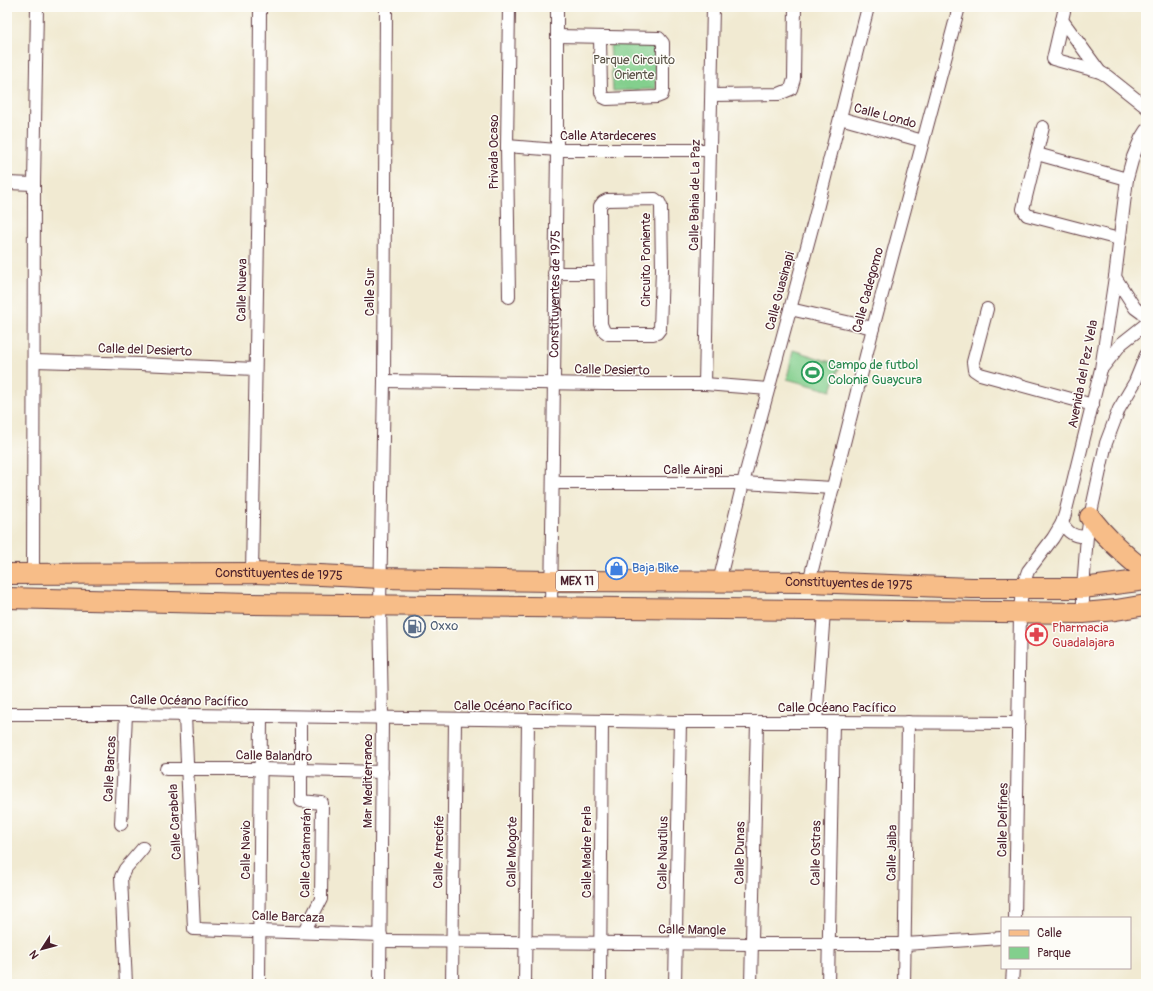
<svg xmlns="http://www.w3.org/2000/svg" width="1153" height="991" viewBox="0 0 1153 991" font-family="Pangolin,sans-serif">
<rect width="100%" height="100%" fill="#fdfcf7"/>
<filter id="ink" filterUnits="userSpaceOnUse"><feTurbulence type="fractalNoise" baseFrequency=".025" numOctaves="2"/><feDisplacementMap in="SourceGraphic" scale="8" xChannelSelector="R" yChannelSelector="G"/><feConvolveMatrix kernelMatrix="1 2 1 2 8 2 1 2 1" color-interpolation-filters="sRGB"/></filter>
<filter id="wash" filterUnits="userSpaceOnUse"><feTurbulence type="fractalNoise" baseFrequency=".012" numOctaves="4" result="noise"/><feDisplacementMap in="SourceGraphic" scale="16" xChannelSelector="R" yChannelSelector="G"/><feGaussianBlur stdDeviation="0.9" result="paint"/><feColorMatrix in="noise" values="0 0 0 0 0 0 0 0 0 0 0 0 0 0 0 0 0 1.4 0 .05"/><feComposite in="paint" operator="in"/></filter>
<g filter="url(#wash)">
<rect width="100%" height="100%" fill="#f1ead2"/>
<!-- green -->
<path fill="#83cf8d" stroke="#66775c" d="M610 44 654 46 656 89 613 91Z
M793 350 840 365 831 391 787 379Z"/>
</g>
<g filter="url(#ink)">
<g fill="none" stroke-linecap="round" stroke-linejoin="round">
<defs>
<g id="street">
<path d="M1065 7 1053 59 1100 72 1107 76 1146 107"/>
<path d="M1062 20 1100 72"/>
<path d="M557 36 659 38 663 43V91L662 95 657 97 607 99 603 97 601 92 600 37"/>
<path d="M712 95 779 94 791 89 794 79 795 7"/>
<path d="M840 118 923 141"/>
<path d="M1043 127 1023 209 1027 215 1119 239"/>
<path d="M507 146 557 150H710"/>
<path d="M1037 154 1127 179"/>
<path d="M7 183 34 184"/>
<path d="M655 199 659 202 661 206 662 269 660 329 657 333 653 334H608L604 331 601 324 600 206 603 202 607 200Z"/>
<path d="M554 273H600"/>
<path d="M1115 277 1135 308 1146 316"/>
<path d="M509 297 507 146 509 7"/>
<path d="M790 309 873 328"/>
<path d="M987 309 973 362 974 370 980 374 1093 405"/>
<path d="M34 361 140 364 255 369"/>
<path d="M1103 367 1122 343 1146 324"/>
<path d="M384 381 605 384H705L768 389"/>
<path d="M705 384 713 7"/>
<path d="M553 483H743L833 488"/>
<path d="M1062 523C1068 533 1075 538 1087 536"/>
<path d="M252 573 259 180 260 7"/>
<path d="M33 574 34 184 37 7"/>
<path d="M719 582 743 483 815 217 868 7"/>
<path d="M809 582 873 328 959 7"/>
<path id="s1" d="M551 607 557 150V7"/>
<path d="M1083 613V588L1087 536 1090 517 1106 443 1119 409 1135 382 1146 355"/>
<path d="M7 714H126L680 722H833L1019 723"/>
<path d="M185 715 194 929 381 935"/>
<path d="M301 717V801L322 803 321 899 304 932"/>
<path d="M816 722 824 611"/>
<path d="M166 769H260L382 772"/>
<path d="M121 824 126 714"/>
<path d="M1015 918 1020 613 1022 588 1028 571 1053 538 1062 523 1065 514 1101 369 1115 277 1127 179 1133 157 1141 138 1146 130"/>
<path d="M381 941 752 944H905L1002 938"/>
<path d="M126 984 121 877 125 869 143 848"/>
<path d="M259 984 261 716"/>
<path d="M380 984 382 717 380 605 384 381 386 7"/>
<path d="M452 984 455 720"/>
<path d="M525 984 528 720"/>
<path d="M600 984 602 721"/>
<path d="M675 984 680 722"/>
<path d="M751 984 757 722"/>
<path d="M828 984 833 722"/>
<path d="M904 984 908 722"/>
<path d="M1012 984 1013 968"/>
</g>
<g id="primary">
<path d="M1090 517C1107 539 1124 555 1146 572"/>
<path id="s2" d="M7 574 252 573 320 575 381 578 551 581 809 582 972 588H1083L1146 580"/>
<path d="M7 598 251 604 1083 613 1116 610 1146 605"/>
</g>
</defs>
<!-- street casing -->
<use href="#street" stroke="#633d44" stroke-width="14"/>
<!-- primary casing -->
<use href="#primary" stroke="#633d44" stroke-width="22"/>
<!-- street -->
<use href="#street" stroke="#fff" stroke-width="12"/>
<!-- primary -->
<use href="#primary" stroke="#f7bd88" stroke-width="20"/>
</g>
</g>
<!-- icons -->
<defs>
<symbol id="stadium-ring" viewBox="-11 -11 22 22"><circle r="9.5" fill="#fdfcf7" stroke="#2e9e5b" stroke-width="1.5"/><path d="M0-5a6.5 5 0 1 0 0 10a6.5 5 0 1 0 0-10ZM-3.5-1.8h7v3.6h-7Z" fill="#2e9e5b"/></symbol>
<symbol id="shop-ring" viewBox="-11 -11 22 22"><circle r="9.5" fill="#fdfcf7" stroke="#3f7fe0" stroke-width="1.5"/><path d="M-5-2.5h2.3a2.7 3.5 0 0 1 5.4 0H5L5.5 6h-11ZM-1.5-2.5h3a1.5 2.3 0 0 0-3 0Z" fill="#3f7fe0"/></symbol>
<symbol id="fuel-ring" viewBox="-11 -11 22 22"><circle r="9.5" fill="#fdfcf7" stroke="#5c6f8a" stroke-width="1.5"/><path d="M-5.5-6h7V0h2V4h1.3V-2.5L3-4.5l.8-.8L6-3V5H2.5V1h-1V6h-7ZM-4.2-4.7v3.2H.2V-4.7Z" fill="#5c6f8a"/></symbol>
<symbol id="pharmacy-ring" viewBox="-11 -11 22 22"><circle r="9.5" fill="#fdfcf7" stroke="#e0444e" stroke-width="1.5"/><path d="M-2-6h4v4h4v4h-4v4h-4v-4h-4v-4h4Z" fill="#e0444e"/></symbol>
</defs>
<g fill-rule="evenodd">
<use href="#stadium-ring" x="800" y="360" width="25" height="25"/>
<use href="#shop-ring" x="604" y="556" width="25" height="25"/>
<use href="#fuel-ring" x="402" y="614" width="25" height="25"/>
<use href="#pharmacy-ring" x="1024" y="622" width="25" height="25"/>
</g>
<g text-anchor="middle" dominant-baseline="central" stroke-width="3" stroke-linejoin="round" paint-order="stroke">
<!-- shield labels -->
<rect fill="#fdfcf7" stroke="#806168" stroke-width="1" x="556" y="571" width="42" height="20" rx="3"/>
<g font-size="12" font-weight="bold" fill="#4a1f2b">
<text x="577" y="581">MEX 11</text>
</g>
<!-- park labels -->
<g font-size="13" fill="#5b5448" stroke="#fdfcf7">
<text x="634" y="60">Parque Circuito<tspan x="634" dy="15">Oriente</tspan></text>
</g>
<!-- street labels -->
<g font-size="13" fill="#4a1f2b" stroke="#fdfcf7">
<text transform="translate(885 116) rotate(15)">Calle Londo</text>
<text x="608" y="136">Calle Atardeceres</text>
<text transform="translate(494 152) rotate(-90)">Privada Ocaso</text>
<text transform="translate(695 195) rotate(-89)">Calle Bahia de La Paz</text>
<text transform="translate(646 260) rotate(-90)">Circuito Poniente</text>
<text transform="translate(242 290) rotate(-89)">Calle Nueva</text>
<text transform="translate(868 290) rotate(-75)">Calle Cadegomo</text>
<text transform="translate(780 291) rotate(-75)">Calle Guasinapi</text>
<text transform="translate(370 292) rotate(-90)">Calle Sur</text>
<text stroke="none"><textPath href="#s1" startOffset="313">Constituyentes de 1975</textPath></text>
<text transform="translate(145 350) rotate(2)">Calle del Desierto</text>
<text transform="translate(612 370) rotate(1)">Calle Desierto</text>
<text transform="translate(1083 374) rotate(-79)">Avenida del Pez Vela</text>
<text x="693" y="470">Calle Airapi</text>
<text stroke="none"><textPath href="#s2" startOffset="272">Constituyentes de 1975</textPath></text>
<text stroke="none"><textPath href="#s2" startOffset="842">Constituyentes de 1975</textPath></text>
<text transform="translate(189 701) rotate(1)">Calle Océano Pacífico</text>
<text x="513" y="706">Calle Océano Pacífico</text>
<text x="837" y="708">Calle Océano Pacífico</text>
<text transform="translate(274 756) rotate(1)">Calle Balandro</text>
<text transform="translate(110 769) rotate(-87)">Calle Barcas</text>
<text transform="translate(368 781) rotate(-90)">Mar Mediterraneo</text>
<text transform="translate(1003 820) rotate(-89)">Calle Delfines</text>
<text transform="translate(175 822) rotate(-93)">Calle Carabela</text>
<text transform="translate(246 850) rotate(-90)">Calle Navio</text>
<text transform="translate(439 852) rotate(-89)">Calle Arrecife</text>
<text transform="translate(512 852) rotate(-89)">Calle Mogote</text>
<text transform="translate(587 852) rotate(-90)">Calle Madre Perla</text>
<text transform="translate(306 853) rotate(-89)">Calle Catamarán</text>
<text transform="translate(663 853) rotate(-89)">Calle Nautilus</text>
<text transform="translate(740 853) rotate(-89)">Calle Dunas</text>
<text transform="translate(816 853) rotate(-89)">Calle Ostras</text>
<text transform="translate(892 853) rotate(-89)">Calle Jaiba</text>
<text transform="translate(288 917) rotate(2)">Calle Barcaza</text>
<text transform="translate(692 930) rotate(1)">Calle Mangle</text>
</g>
<!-- leisure labels -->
<g font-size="13" fill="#27864d" stroke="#fdfcf7" text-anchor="start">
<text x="828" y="365">Campo de futbol<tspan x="828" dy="15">Colonia Guaycura</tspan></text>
</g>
<!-- shop labels -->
<g font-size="13" fill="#366cbe" stroke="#fdfcf7" text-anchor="start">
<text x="632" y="568">Baja Bike</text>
</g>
<!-- service labels -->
<g font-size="13" fill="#4e5e75" stroke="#fdfcf7" text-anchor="start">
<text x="430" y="626">Oxxo</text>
</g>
<!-- health labels -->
<g font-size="13" fill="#be3a42" stroke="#fdfcf7" text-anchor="start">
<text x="1052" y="628">Pharmacia<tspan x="1052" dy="15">Guadalajara</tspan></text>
</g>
</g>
<!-- margin -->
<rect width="1153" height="991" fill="none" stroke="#fdfcf7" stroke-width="24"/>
<!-- legend -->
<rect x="1001" y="917" width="130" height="52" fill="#fdfcf7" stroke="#b5a4a5"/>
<rect x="1009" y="930" width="20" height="6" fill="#f7bd88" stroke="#b5a4a5"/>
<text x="1037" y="937" font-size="12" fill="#4a1f2b">Calle</text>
<rect x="1009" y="947" width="20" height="12" fill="#83cf8d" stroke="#b5a4a5"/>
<text x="1037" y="957" font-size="12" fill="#4a1f2b">Parque</text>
<!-- north arrow -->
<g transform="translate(42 949) rotate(234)" stroke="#fdfcf7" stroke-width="3" paint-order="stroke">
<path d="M0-3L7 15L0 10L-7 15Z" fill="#4a1f2b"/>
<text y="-6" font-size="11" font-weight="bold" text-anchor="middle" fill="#4a1f2b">N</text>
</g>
</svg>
